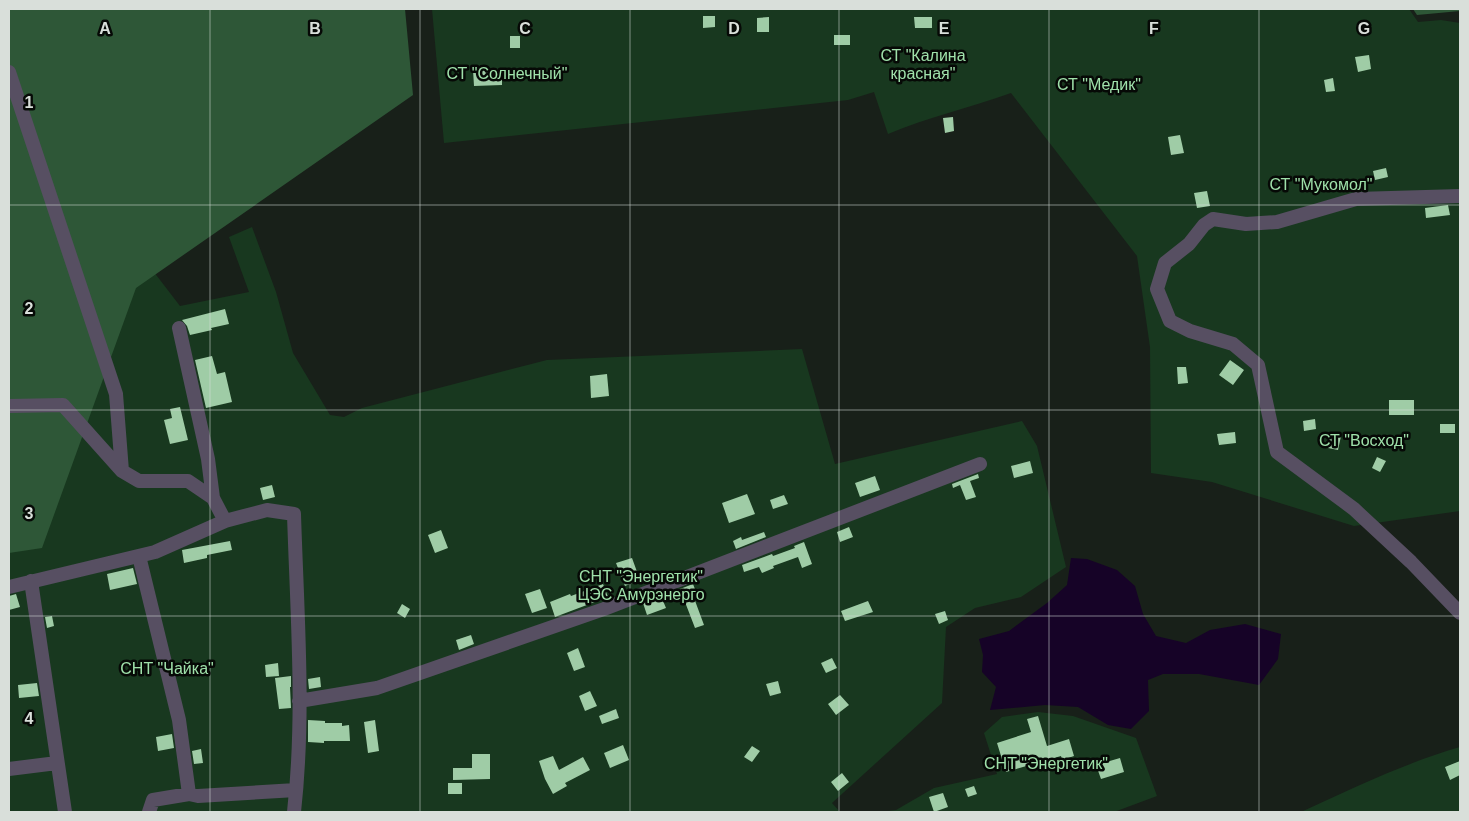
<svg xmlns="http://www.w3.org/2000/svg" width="1469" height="821" viewBox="0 0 1469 821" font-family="Arial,sans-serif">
<rect width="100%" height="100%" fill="#182019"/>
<!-- green -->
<path fill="#18381f" d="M432 9H1409L1418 22 1441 20 1460 23V511L1354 526 1212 482 1151 473 1150 347 1137 256 1011 93C970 108 928 117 888 134L874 92 848 100 444 143Z
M9 166 137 250 180 306 249 292 229 237 252 227 276 292 293 353 330 415 344 417 362 408 547 360 802 349 835 464 1022 421 1037 446 1066 567 1021 597 975 608 946 627 942 703 832 803 840 812H9Z
M1038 712 1073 716 1136 738 1157 796 1114 812H880L896 810 934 788 997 774 984 733 1002 717Z
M1460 747V812H1301C1353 788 1405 763 1460 747Z"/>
<!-- forest -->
<path fill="#2e5737" d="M9 9H405L413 95 136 288 42 548 9 553Z
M1413 9H1460V11L1417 15Z"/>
<!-- water -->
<path fill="#160327" d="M1071 558 1087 559 1117 570 1135 586 1143 614 1156 636 1186 643 1210 630 1245 624 1281 634 1278 659 1259 685 1199 674H1163L1148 680 1149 711 1131 729 1108 725 1078 707 1045 705 990 710 996 687 982 672 983 655 979 639 1009 631 1047 603 1067 585Z"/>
<!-- building -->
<path fill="#9fcca6" d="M703 16H715V27L703 28Z
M769 17V32H757V18Z
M914 17H932V28H915Z
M834 35H850V45H834Z
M510 36H520V48H510Z
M1369 55 1371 69 1358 72 1355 57Z
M502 69V85L474 86 473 70Z
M1333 78 1335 91 1326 92 1324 80Z
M953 117 954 131 945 133 943 118Z
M1180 135 1184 153 1171 155 1168 137Z
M1386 168 1388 177 1375 180 1373 171Z
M1207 191 1210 206 1197 208 1194 193Z
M1448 205 1450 215 1426 218 1425 208Z
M225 309 229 324 211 328 212 330 190 335 187 326 182 320Z
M212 356 217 374 225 372 232 402 206 408 195 360Z
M1230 360 1244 370 1233 385 1219 375Z
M1177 367H1186L1188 383 1178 384Z
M607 374 609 396 591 398 590 376Z
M1389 400H1414V415H1389Z
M180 407 188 440 170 444 164 420 172 418 170 409Z
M1315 419 1316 429 1304 431 1303 421Z
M1440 424H1455V433H1440Z
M1235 432 1236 443 1219 445 1217 434Z
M1330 435 1341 436 1338 450 1328 448Z
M1377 457 1386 461 1380 472 1372 468Z
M1030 461 1033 473 1014 478 1011 466Z
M978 474 979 478 970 481 976 497 966 500 960 485 953 488 952 484Z
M875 476 880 490 860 497 855 483Z
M272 485 275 497 263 500 260 488Z
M747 494 755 514 729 523 722 503Z
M784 495 788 504 773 509 770 500Z
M849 527 853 537 840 542 837 532Z
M441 530 448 548 435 553 428 535Z
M764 532 766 537 736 549 733 541 741 537 742 540Z
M230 541 232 550 207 555V558L184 563 182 550Z
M804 542 812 564 802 568 798 557 773 566 774 568 762 573 759 567 744 572 742 565 772 554 773 556 795 548 794 546Z
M632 558 640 580 625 586 616 563Z
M133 568 137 584 110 590 107 574Z
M603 584 608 597 555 617 550 602 570 594 571 596Z
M693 584 698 597 694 598 704 625 695 628 680 589Z
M540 589 547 608 532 613 525 594Z
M16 594 20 607 9 610V596Z
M661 596 666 608 647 615 643 603Z
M868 601 873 612 845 621 841 611Z
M402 604 410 609 405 618 397 613Z
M945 611 948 620 939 624 935 614Z
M52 616 54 626 47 628 45 617Z
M471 635 474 644 459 650 456 640Z
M578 648 585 667 574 671 567 653Z
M832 658 837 668 826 673 821 663Z
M278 663 279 676 266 677 265 665Z
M291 676V687H290L291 708 279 709 275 678Z
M320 677 321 687 309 689 308 679Z
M778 681 781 693 770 696 766 684Z
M37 683 39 696 19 698 18 685Z
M590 691 597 706 585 711 579 696Z
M840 695 849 705 836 715 828 704Z
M616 709 619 718 602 724 599 716Z
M1038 716 1047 746 1069 739 1074 756 1062 760 1061 756 1006 772 997 743 1031 732 1027 719Z
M308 720 325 721V723H342V726L349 725 350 741H324V743L308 742Z
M375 720 379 751 368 753 364 722Z
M172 734 174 748 158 751 156 737Z
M623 745 629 760 610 768 604 753Z
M752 746 760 751 752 762 744 757Z
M201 749 203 763 194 764 192 751Z
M472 754H490V779L453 780V768H472Z
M553 756 559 770 583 757 590 770 565 783 567 786 553 794 545 779 539 761Z
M1120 758 1124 772 1101 779 1096 765Z
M1460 761V775L1450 780 1445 767Z
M842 773 849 782 838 791 831 782Z
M448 783H462V794H448Z
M974 786 977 794 968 797 965 789Z
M943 793 948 807 934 812 929 797Z"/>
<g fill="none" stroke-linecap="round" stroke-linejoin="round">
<!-- minor -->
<path stroke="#574f62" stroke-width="14" d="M9 72 116 394 122 471
M1460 196 1356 199 1277 222 1246 224 1213 219 1204 225 1189 244 1165 263 1157 289 1170 321 1190 331 1233 344 1258 365 1277 452 1354 509 1411 562 1460 613
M179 328 208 459 213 498 225 521
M9 406 63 405 122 471 139 481H188L213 498
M139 556 179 720 189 794
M31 581 65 812
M9 587 155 552 225 521 267 510 294 514C297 613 305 714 294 812
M299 701 377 688 604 609 980 464
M9 769 57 763
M149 812 153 800 189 794 198 796 296 790"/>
</g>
<!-- grid -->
<path fill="none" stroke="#d9dfda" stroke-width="1" stroke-opacity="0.55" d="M210 9V812M420 9V812M630 9V812M839 9V812M1049 9V812M1259 9V812M9 205H1460M9 410H1460M9 616H1460"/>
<g text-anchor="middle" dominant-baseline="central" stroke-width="5" stroke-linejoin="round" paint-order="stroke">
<!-- park labels -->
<g font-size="16" fill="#9fe1aa" stroke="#060906">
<text x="923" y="55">СТ "Калина<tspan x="923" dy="18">красная"</tspan></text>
<text x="507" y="73">СТ "Солнечный"</text>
<text x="1099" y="84">СТ "Медик"</text>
<text x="1321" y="184">СТ "Мукомол"</text>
<text x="1364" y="440">СТ "Восход"</text>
<text x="641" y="576">СНТ "Энергетик"<tspan x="641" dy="18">ЦЭС Амурэнерго</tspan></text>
<text x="167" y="668">СНТ "Чайка"</text>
<text x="1046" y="763">СНТ "Энергетик"</text>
</g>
</g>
<g font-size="16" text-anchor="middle" font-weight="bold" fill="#d9dfda" stroke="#060906" stroke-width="5" stroke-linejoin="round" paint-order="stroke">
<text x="105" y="34">A</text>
<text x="315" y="34">B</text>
<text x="525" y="34">C</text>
<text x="734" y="34">D</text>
<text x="944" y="34">E</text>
<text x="1154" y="34">F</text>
<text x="1364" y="34">G</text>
<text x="29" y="108">1</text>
<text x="29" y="314">2</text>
<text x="29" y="519">3</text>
<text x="29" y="724">4</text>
</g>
<!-- border -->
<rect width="1469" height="821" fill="none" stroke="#d9dfda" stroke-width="20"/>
</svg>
